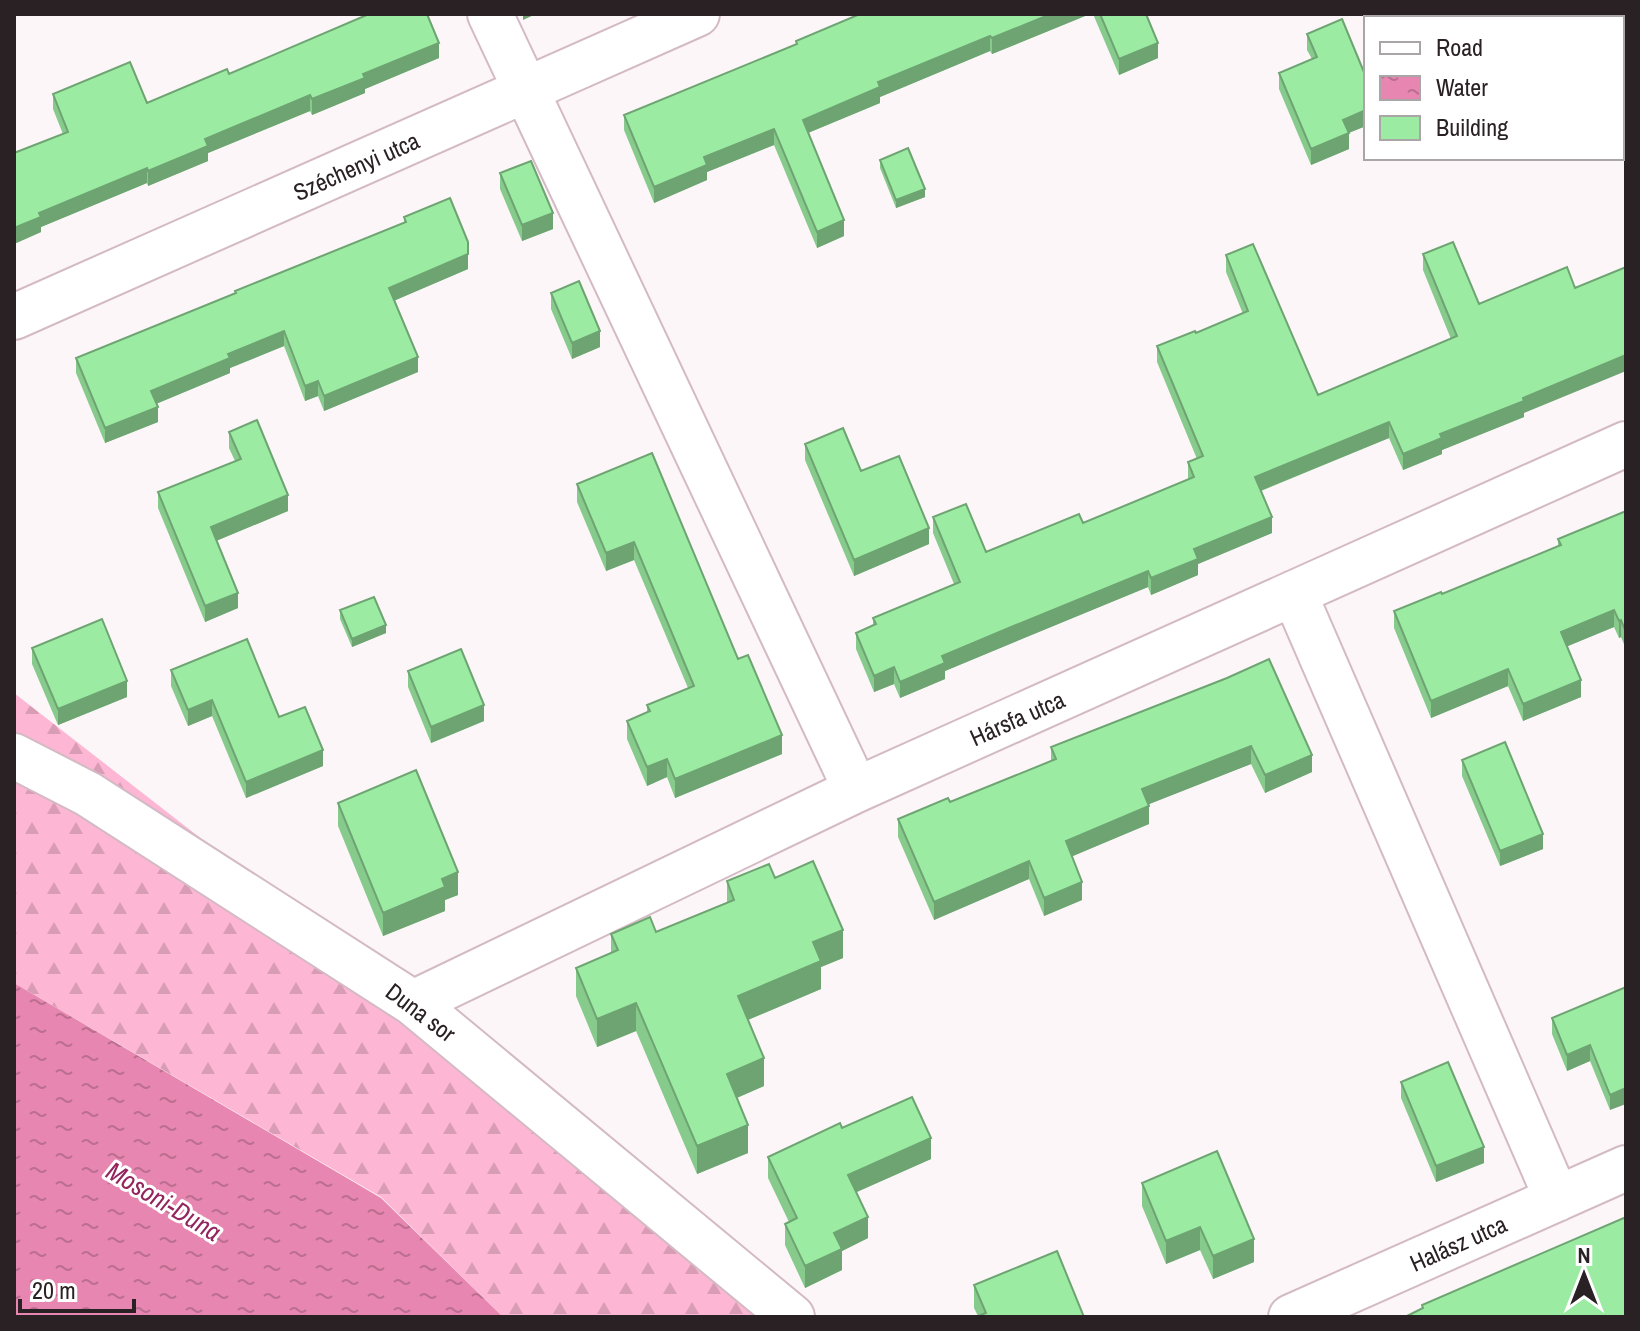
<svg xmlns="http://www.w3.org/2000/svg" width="1640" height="1331" viewBox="0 0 1640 1331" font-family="'Archivo Narrow',sans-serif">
<defs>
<pattern id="forest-firs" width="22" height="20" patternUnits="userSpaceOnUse" patternTransform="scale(2)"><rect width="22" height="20" fill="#fdb6d3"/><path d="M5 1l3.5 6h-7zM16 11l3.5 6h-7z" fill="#d99cb5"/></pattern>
<pattern id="water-ripples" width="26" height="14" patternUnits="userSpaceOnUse" patternTransform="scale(2)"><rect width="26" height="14" fill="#e787b1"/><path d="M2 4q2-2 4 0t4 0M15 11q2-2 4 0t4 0" fill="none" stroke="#bb6e90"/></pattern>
</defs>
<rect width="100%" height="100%" fill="#fcf6f8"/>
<!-- forest -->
<path fill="url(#forest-firs)" d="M14 693 437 1022 769 1317H503L381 1197 14 983Z"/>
<!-- water -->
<path fill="url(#water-ripples)" d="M14 983 381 1198 503 1317H14Z"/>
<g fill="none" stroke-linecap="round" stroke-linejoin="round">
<defs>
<path id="minor" d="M490 14 856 790
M14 317 697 14
M1294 593 1557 1199
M14 756 88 794 413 1003 792 1317
M413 1003 856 790 1626 444
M1291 1317 1626 1168"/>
</defs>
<!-- minor casing -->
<use href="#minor" stroke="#d3bac4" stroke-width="48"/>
<!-- minor -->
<use href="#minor" stroke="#fff" stroke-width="44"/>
</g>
<!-- wall -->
<path fill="#86ca8c" d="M362 14H427L439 58 365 89V93L312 115 310 111 208 153V161L148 186 147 183 41 227V232L14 244 63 134 53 109V94L147 103 229 74 364 17Z
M860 14H1090L992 54 990 51 880 97V103L808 133 844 236 817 248 774 145 707 172V180L654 203 624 130V115L796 44V41Z
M1093 14H1146L1158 58 1119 75Z
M1307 34 1366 126 1349 133V149L1311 165 1279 89V73L1312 59 1307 50Z
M880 160 925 197 896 208 880 168Z
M500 173 553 229 522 241 500 189Z
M404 217 468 269 395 300 418 372 324 411 318 396 305 401 284 346 230 368V373L156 404 158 422 105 443 76 373V358L235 294V291L404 223Z
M1423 254 1524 413V417L1442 450V454L1403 470 1389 438 1261 491 1272 533 1198 564V575L1151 595 1148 587 1016 641 945 671V679L900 698 894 684 874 692 856 649V633L873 626V618L954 584 933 533V517L986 552 1083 523 1188 479V462L1197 459 1157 362V346L1196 333 1243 314 1226 272V255L1318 395 1451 339 1423 270Z
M551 293 600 347 572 359 551 309Z
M229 432 288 511 216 541 238 608 205 622 158 508V492L235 461 229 448Z
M805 444 861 471 929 544 854 576 805 460Z
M652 453 738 659 782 754 675 798 667 777 647 786 627 739V721L647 712V705L688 688 634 560 606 571 577 502V484Z
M1626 511V649L1621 637 1619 638 1614 627 1567 646 1581 697 1523 721 1508 686 1431 718 1394 628V611L1442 594 1558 547V539Z
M340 610 386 633 352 647 340 619Z
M32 648 127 697 58 725 32 664Z
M171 670 279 717 323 766 246 798 212 716 188 726 171 686Z
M408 671 484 721 431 743 408 687Z
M1227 678 1312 772 1265 793 1251 764 1148 804 1149 824 1072 856 1082 900 1044 916 1029 879 934 920 898 837V819L950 802 1051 761V747Z
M1462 760 1543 849 1500 866 1462 776Z
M338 803 458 895 445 900V911L383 936 338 826Z
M775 878 843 958 821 967V989L748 1020 764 1086 737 1098 748 1153 697 1174 636 1031 597 1047 576 996V968L611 953V934L656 932 727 903V881Z
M1626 987 1610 1110 1590 1061 1567 1071 1552 1034V1018Z
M1401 1082 1484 1163 1436 1182 1401 1098Z
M842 1128 931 1159 856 1192 868 1238 842 1251V1270L805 1288 785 1245V1224L789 1222 768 1178V1157Z
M1142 1183 1254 1262 1213 1279 1200 1250 1166 1264 1142 1206Z
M974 1285 1084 1317 978 1316 974 1308Z"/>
<!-- shaded-wall -->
<path fill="#6da472" d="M523 14H536L523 20Z
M1051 14H1090L992 54V38Z
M990 36V51L880 97V103L803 135V120L878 82Z
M439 43V58L365 89V93L312 115V99L363 74Z
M1158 43V58L1119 75V59Z
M310 95V111L208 153V161L148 186V171L205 139Z
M1366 110V126L1343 135V120Z
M774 129V145L707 172V180L654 203V187L704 157Z
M1349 133V149L1311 165V149Z
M147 168V183L41 227V232L14 244V228L39 213Z
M925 189V197L896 208V200Z
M553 213V229L522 241V225Z
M844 220V236L817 248V232Z
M468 254V269L389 303V288Z
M284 331V346L230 368V373L151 406V391L228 354Z
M600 331V347L572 359V343Z
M1626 355V371L1524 413V417L1442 450V454L1403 470V454L1440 434 1523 398Z
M418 357V372L324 411V396Z
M318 381V396L305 401V386Z
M158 407V422L105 443V428Z
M1389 422V438L1255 493V477Z
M288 495V511L211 543V527Z
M1272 517V533L1198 564V575L1151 595V578L1194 549Z
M929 528V544L854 576V560Z
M634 542V560L606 571V553Z
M1148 571V587L945 671V679L900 698V682L942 656Z
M238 593V608L205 622V606Z
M1614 610V627L1561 649V632Z
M1621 620V637L1619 638V621Z
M386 625V633L352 647V639Z
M894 667V684L874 692V676Z
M1508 669V686L1431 718V701Z
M1581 680V697L1523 721V704Z
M127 681V697L58 725V709Z
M212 700V716L188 726V710Z
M484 705V721L431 743V727Z
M782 735V754L675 798V779Z
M1251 746V764L1142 807V789Z
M323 750V766L246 798V782Z
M1312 755V772L1265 793V775Z
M667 759V777L647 786V767Z
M1149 806V824L1066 859V841Z
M1543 834V849L1500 866V851Z
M1029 861V879L934 920V902Z
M458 872V895L445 900V911L383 936V913L442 879Z
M1082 882V900L1044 916V898Z
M843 930V958L821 967V989L738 1024V996L813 942Z
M636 1003V1031L597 1047V1019Z
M1590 1045V1061L1567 1071V1055Z
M764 1058V1086L727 1102V1074Z
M1626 1088V1104L1610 1110V1095Z
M748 1125V1153L697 1174V1146Z
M931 1138V1159L848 1196V1175Z
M1484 1147V1163L1436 1182V1166Z
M868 1217V1238L842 1251V1270L805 1288V1266L834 1233Z
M1200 1227V1250L1166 1264V1241Z
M1254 1239V1262L1213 1279V1256Z"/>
<!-- building -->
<path fill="#9ceba3" stroke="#6da472" stroke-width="2" d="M369 14H427L439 43 363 74 365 78 312 99 310 95 205 139 208 146 148 171 147 168 39 213 41 217 14 228V153L68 132 53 94 130 62 147 103 227 69 229 74Z
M860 14H1051L992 38 990 36 878 82 880 87 803 120 844 220 817 232 774 129 704 157 707 165 654 187 624 115 797 44 796 41Z
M1100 14H1146L1158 43 1119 59Z
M1342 19 1366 77V110L1343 120 1349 133 1311 149 1279 73 1317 57 1307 34Z
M908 148 925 189 896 200 880 160Z
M531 161 553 213 522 225 500 173Z
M450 198 468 242V254L389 288 418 357 324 396 318 381 305 386 284 331 228 354 230 358 151 391 158 407 105 428 76 358 236 293 235 291 406 222 404 217Z
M1453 242 1479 304 1567 267 1575 288 1626 267V355L1523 398 1524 401 1440 434 1442 438 1403 454 1389 422 1255 477 1272 517 1194 549 1198 559 1151 578 1148 571 1016 625 942 656 945 663 900 682 894 667 874 676 856 633 876 624 873 618 960 582 933 517 966 504 986 552 1079 514 1083 523 1194 477 1188 462 1203 456 1157 346 1195 331 1196 333 1248 311 1226 255 1253 244 1318 395 1457 336 1423 254Z
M579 281 600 331 572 343 551 293Z
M257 420 288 495 211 527 238 593 205 606 158 492 241 459 229 432Z
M843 428 861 471 899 456 929 528 854 560 805 444Z
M652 453 738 659 748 655 782 735 675 779 667 759 647 767 627 721 650 711 647 705 694 686 634 542 606 553 577 484Z
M1626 511V632L1621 620 1619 621 1614 610 1561 632 1581 680 1523 704 1508 669 1431 701 1394 611 1441 592 1442 594 1561 545 1558 539Z
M374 597 386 625 352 639 340 610Z
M102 619 127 681 58 709 32 648Z
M247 639 279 717 305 707 323 750 246 782 212 700 188 710 171 670Z
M461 649 484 705 431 727 408 671Z
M1269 659 1312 755 1265 775 1251 746 1142 789 1149 806 1066 841 1082 882 1044 898 1029 861 934 902 898 819 948 798 950 802 1056 759 1051 747 1227 678Z
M1505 742 1543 834 1500 851 1462 760Z
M416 770 458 872 442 879 445 887 383 913 338 803Z
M813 861 843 930 813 942 821 961 738 996 764 1058 727 1074 748 1125 697 1146 636 1003 597 1019 576 968 618 950 611 934 650 917 656 932 734 900 727 881 769 864 775 878Z
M1626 987V1088L1610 1095 1590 1045 1567 1055 1552 1018Z
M1448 1062 1484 1147 1436 1166 1401 1082Z
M912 1097 931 1138 848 1175 868 1217 834 1233 842 1249 805 1266 785 1224 797 1218 768 1157 840 1123 842 1128Z
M1217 1151 1254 1239 1213 1256 1200 1227 1166 1241 1142 1183Z
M1626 1217V1317H1405L1423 1308 1422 1305Z
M1057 1251 1084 1317H976L986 1313 974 1285Z"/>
<g text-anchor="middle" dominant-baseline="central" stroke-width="6" stroke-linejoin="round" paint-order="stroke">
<!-- street labels -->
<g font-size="24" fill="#2a2124" stroke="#fff">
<text transform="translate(356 166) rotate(-24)">Széchenyi utca</text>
<text transform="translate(1017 718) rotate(-24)">Hársfa utca</text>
<text transform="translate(421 1012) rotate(37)">Duna sor</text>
<text transform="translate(1458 1243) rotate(-24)">Halász utca</text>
</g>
<!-- water labels -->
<g font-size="26" font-style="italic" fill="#93245e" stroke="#fff">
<text transform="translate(164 1201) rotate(31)">Mosoni-Duna</text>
</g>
</g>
<!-- border -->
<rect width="1640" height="1331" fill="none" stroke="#2a2124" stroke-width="32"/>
<!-- legend -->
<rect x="1364" y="16" width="260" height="144" fill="#ffffff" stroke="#aaa6a7" stroke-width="2"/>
<rect x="1380" y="42" width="40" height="12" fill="#ffffff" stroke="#aaa6a7" stroke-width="2"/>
<text x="1436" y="56" font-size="24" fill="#2a2124">Road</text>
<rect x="1380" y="76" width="40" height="24" fill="url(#water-ripples)" stroke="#aaa6a7" stroke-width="2"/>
<text x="1436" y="96" font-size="24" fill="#2a2124">Water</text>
<rect x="1380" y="116" width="40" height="24" fill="#9ceba3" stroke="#aaa6a7" stroke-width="2"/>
<text x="1436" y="136" font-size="24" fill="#2a2124">Building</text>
<!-- north arrow -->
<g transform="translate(1584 1275)" stroke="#ffffff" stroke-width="6" paint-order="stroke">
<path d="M0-6L14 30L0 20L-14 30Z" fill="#2a2124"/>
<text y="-12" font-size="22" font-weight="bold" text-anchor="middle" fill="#2a2124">N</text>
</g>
<!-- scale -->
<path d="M20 1299v12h114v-12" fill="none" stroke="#2a2124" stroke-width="4"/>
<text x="32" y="1299" font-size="24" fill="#2a2124" stroke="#ffffff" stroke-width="6" paint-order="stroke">20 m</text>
</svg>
